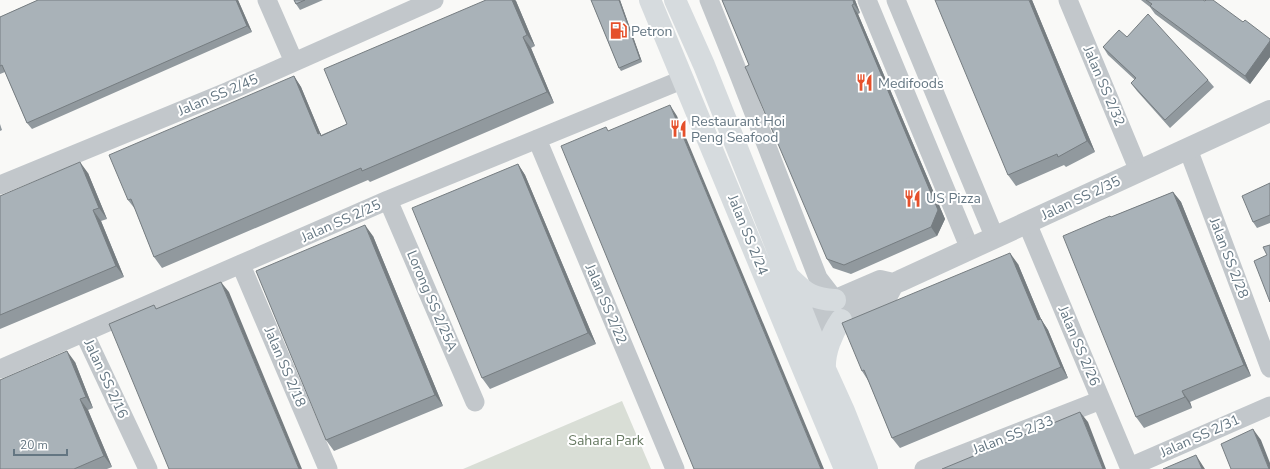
<svg xmlns="http://www.w3.org/2000/svg" width="1270" height="469" viewBox="0 0 1270 469" font-family="'Nunito Sans',sans-serif">
<rect width="100%" height="100%" fill="#f9f9f7"/>
<!-- green -->
<path fill="#d9ded6" d="M622 401 651 469H463Z"/>
<g fill="none" stroke-linecap="round" stroke-linejoin="round">
<!-- minor -->
<path stroke="#c2c7cb" stroke-width="19" d="M267 0 294 62
M709 0 738 72 818 278 835 300
M867 0 970 249
M896 0 995 238
M1068 0 1139 171
M537 139 675 469
M1188 149 1270 368
M0 185 229 91 434 0
M388 200 475 402
M1027 223 1130 469
M241 265 328 469
M84 333 148 469
M0 369 388 200 684 79
M1130 467 1270 406
M924 469 1101 400"/>
<!-- tertiary -->
<path stroke="#c2c7cb" stroke-width="22" d="M787 321 880 281 893 284 900 281 1270 111
M795 342 885 299 893 284"/>
<!-- secondary -->
<path stroke="#d6dbde" stroke-width="22" d="M650 0 796 352 845 469
M675 0 704 65 825 369 844 411 867 469
M790 278C806 294 813 299 835 300
M825 369C824 352 832 333 841 320"/>
</g>
<!-- wall -->
<path fill="#91999e" d="M38 0H238L252 32 32 129 27 123 5 72 0 74V17Z
M294 0H323L300 10 296 4Z
M486 0H515L516 1 535 46 531 48 554 103 370 182 368 180 162 268 154 257 135 209 128 200 294 76 301 87 321 135 347 124Z
M591 0H620L642 62 621 71 619 68Z
M722 0H855L860 13 858 14 945 219 937 236 851 274 833 268 827 259 749 65Z
M1032 0 1095 152 1066 167 1064 165 1016 186 1008 175Z
M1141 0H1203L1243 22 1270 39V57L1250 84 1155 14 1150 7Z
M1127 37 1208 80 1214 87 1170 128 1137 91 1131 83 1135 80 1108 55 1103 47Z
M0 124 2 130 0 131Z
M518 164 525 175 596 344 490 389 482 378Z
M88 173 107 219 101 221 124 277 0 329V196Z
M1270 183V223L1257 228 1253 222Z
M1173 192 1181 202 1251 376 1190 402 1192 408 1144 428 1136 417 1111 217Z
M373 236 443 406 334 451 326 440Z
M1018 264 1041 319 1048 330 1068 378 900 448 892 438 869 382 862 371Z
M75 362 93 408 88 410 112 467 107 469H0Z"/>
<!-- shaded-wall -->
<path fill="#767d81" d="M236 0H238L252 32 247 26Z
M512 0H515L516 1 535 46 527 35Z
M619 0H620L642 62 640 59Z
M853 0H855L860 13 854 4Z
M1029 0H1032L1095 152 1087 141Z
M852 5 858 14 945 219 937 236 931 227Z
M523 37 531 48 554 103 547 92Z
M1270 41V57L1250 84 1245 76Z
M294 76 301 87 321 135 318 134Z
M670 105 677 116 824 469H821Z
M80 162 88 173 107 219 99 208Z
M518 164 525 175 596 344 588 333Z
M1173 192 1181 202 1251 376 1244 365Z
M93 210 101 221 124 277 116 266Z
M365 225 373 236 443 406 435 395Z
M1010 253 1018 264 1046 331 1038 320Z
M221 282 229 292 302 469H299Z
M1041 319 1048 330 1068 378 1061 367Z
M67 351 75 362 93 408 86 397Z
M1182 391 1190 402 1192 408 1185 397Z
M80 399 88 410 112 467 104 456Z
M1080 412 1088 422 1106 469H1103Z
M1253 429 1261 440 1270 463V469H1269Z
M1196 455 1203 466 1205 469H1202Z"/>
<!-- building -->
<path fill="#a9b2b8" stroke="#767d81" d="M38 0H236L247 26 27 123 2 65 0 66V17Z
M294 0H305L296 4Z
M486 0H512L527 35 523 37 547 92 362 171 361 168 154 257 131 199 128 200 109 155 294 76 318 134 320 133 321 136 347 124 324 69Z
M591 0H619L640 59 619 68Z
M722 0H853L854 4 852 5 938 210 931 227 844 265 827 259 747 71 745 67 749 65Z
M935 0H1029L1087 141 1058 157 1057 154 1008 175Z
M1146 0H1203L1205 1 1206 0H1213L1243 22 1245 20 1270 39V41L1245 76 1150 6 1152 4Z
M1148 14 1208 80 1165 120 1131 83 1136 78 1103 47 1119 30 1127 37Z
M670 105 821 469H694L561 146 606 127 608 131Z
M80 162 99 208 93 210 116 266 0 315V196Z
M518 164 588 333 482 378 412 208Z
M1270 183V215L1253 222 1242 196Z
M1173 192 1244 365 1182 391 1185 397 1136 417 1063 236 1110 216 1111 217Z
M365 225 435 395 326 440 256 271Z
M1270 245V302L1254 261 1267 255 1263 247Z
M1010 253 1038 320 1041 319 1061 367 892 438 864 370 862 371 842 323Z
M221 282 299 469H169L109 324 154 305 156 309Z
M67 351 86 397 80 399 104 456 74 469H0V380Z
M1080 412 1103 469H942Z
M1253 429 1269 469H1231L1221 444Z
M1196 455 1202 469H1163Z"/>
<!-- icons -->
<defs>
<symbol id="fuel-bare" viewBox="-9 -9 18 18"><path d="M-5.5-6h7V0h2V4h1.3V-2.5L3-4.5l.8-.8L6-3V5H2.5V1h-1V6h-7ZM-4.2-4.7v3.2H.2V-4.7Z" fill="#e5502b" stroke="#fff" stroke-width="2.5" paint-order="stroke"/></symbol>
<symbol id="restaurant-bare" viewBox="-9 -9 18 18"><path d="M-5-6h1v4h1v-4h1v4h1v-4h1v5L-1.5 .5V6h-2V.5L-5-1ZM5-6V6H3V1.5H1.5Q1.5-4 5-6Z" fill="#e5502b" stroke="#fff" stroke-width="2.5" paint-order="stroke"/></symbol>
</defs>
<g fill-rule="evenodd">
<use href="#fuel-bare" x="606" y="18" width="25" height="25"/>
<use href="#restaurant-bare" x="852" y="70" width="25" height="25"/>
<use href="#restaurant-bare" x="666" y="116" width="25" height="25"/>
<use href="#restaurant-bare" x="900" y="186" width="25" height="25"/>
</g>
<g text-anchor="middle" dominant-baseline="central" stroke-width="4" stroke-linejoin="round" paint-order="stroke">
<!-- poi labels -->
<g font-size="14" fill="#647682" stroke="#fff" text-anchor="start">
<text x="631" y="31">Petron</text>
<text x="878" y="83">Medifoods</text>
<text x="691" y="121">Restaurant Hoi<tspan x="691" dy="16">Peng Seafood</tspan></text>
<text x="926" y="198">US Pizza</text>
</g>
<!-- street labels -->
<g font-size="14" fill="#647682" stroke="#fff">
<text transform="translate(1104 86) rotate(67)">Jalan SS 2/32</text>
<text transform="translate(218 95) rotate(-23)">Jalan SS 2/45</text>
<text transform="translate(1081 198) rotate(-25)">Jalan SS 2/35</text>
<text transform="translate(341 221) rotate(-24)">Jalan SS 2/25</text>
<text transform="translate(748 235) rotate(68)">Jalan SS 2/24</text>
<text transform="translate(1229 258) rotate(69)">Jalan SS 2/28</text>
<text transform="translate(432 301) rotate(67)">Lorong SS 2/25A</text>
<text transform="translate(606 304) rotate(67)">Jalan SS 2/22</text>
<text transform="translate(1079 346) rotate(67)">Jalan SS 2/26</text>
<text transform="translate(285 367) rotate(67)">Jalan SS 2/18</text>
<text transform="translate(106 379) rotate(65)">Jalan SS 2/16</text>
<text transform="translate(1013 435) rotate(-21)">Jalan SS 2/33</text>
<text transform="translate(1200 436) rotate(-24)">Jalan SS 2/31</text>
</g>
<!-- park labels -->
<g font-size="14" fill="#687a63" stroke="#fff">
<text x="606" y="440">Sahara Park</text>
</g>
</g>
<!-- scale -->
<path d="M14 449v6h53v-6" fill="none" stroke="#647682" stroke-width="2"/>
<text x="20" y="449" font-size="12" fill="#647682" stroke="#ffffff" stroke-width="3" paint-order="stroke">20 m</text>
</svg>
